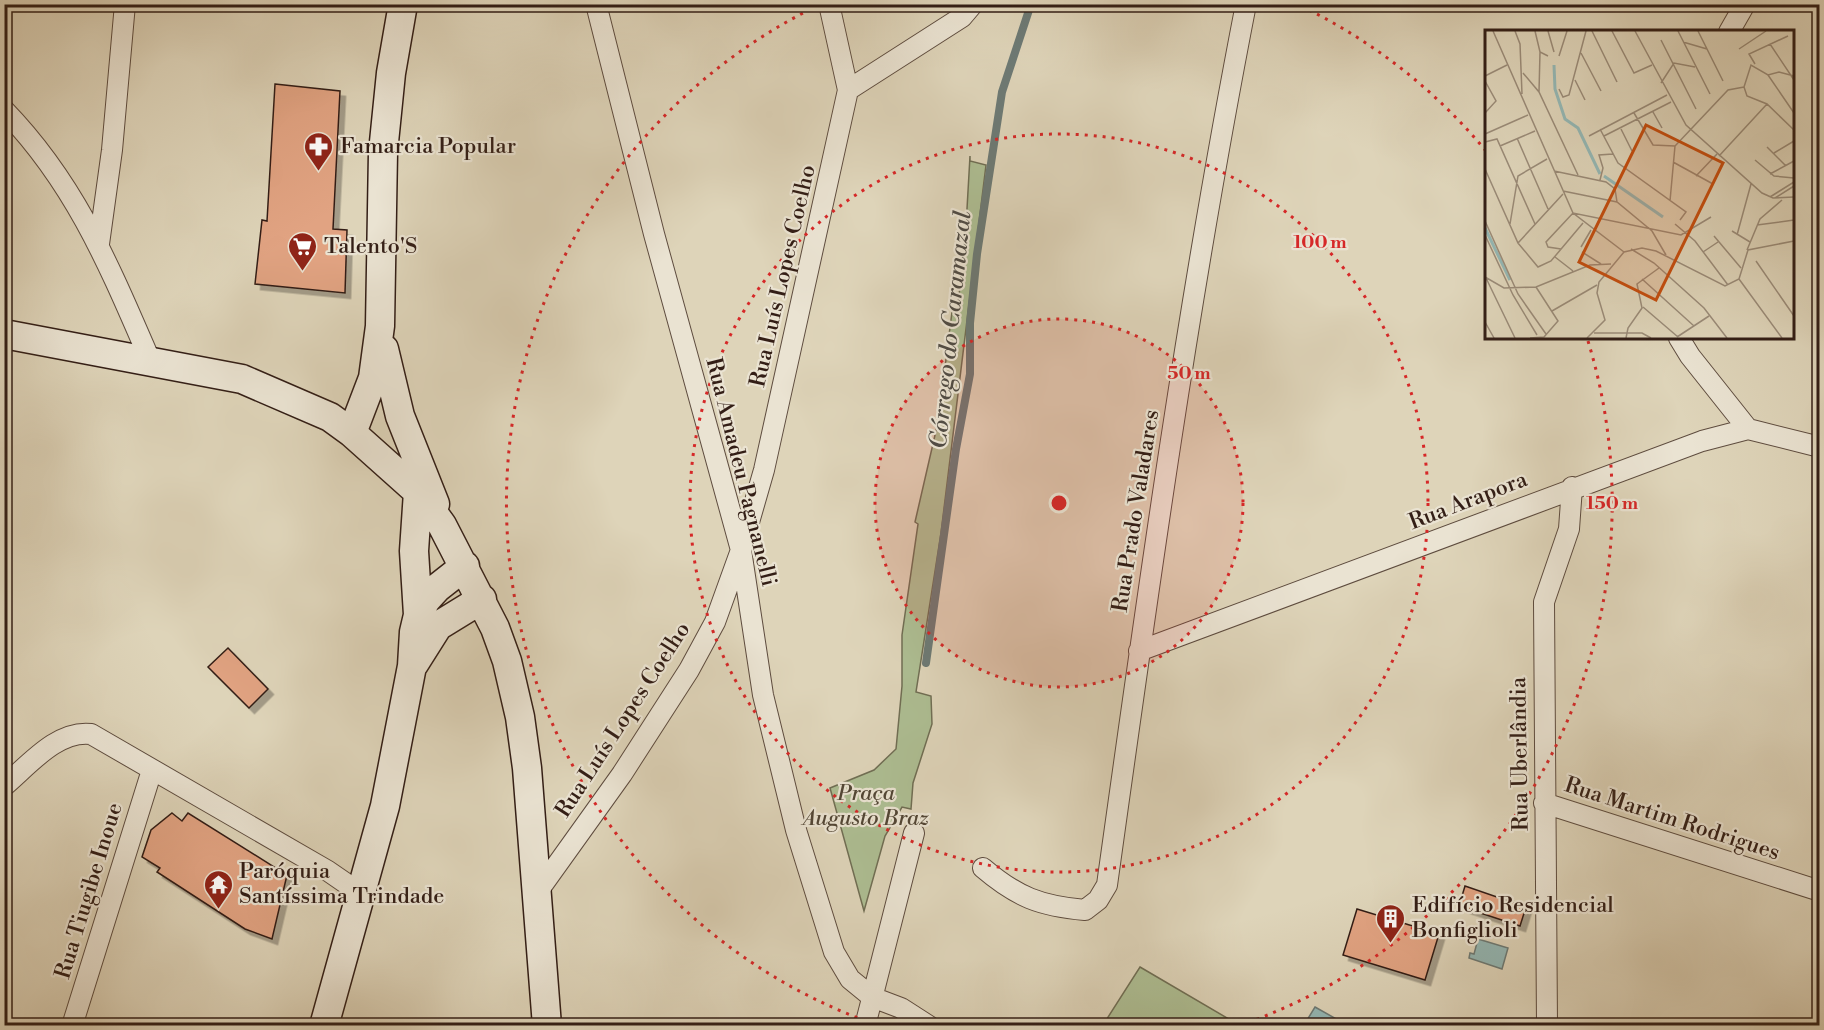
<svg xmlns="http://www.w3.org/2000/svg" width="1824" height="1030" viewBox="0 0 1824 1030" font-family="'Libre Bodoni',serif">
<defs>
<filter id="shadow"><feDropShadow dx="5.5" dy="5.5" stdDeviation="0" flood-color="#0004"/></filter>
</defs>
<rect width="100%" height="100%" fill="#ded4b9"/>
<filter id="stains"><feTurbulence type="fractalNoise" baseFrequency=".00333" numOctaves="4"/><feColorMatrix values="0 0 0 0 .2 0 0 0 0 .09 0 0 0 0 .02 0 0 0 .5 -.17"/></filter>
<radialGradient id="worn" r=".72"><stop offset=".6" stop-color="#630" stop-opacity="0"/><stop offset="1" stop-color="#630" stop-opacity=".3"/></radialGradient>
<!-- green -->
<path fill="#adbd92" stroke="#706e54" stroke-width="1.5" d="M970 156V161L986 165 941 533 916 692 931 696 932 724 913 783 911 809 902 807 885 836 864 911 830 788 874 770 896 749 902 686V635L918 524 915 522 938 422 952 312H957L965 244Z
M1140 967 1239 1025H1103Z"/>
<!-- water -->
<path fill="#94b7b4" stroke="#6d7a75" stroke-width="1.5" d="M1478 939 1508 948 1502 969 1469 958 1470 953 1474 954Z
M1315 1007 1347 1025H1304Z"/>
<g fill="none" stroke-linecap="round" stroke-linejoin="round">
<!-- stream -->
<path stroke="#6d7a75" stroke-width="8" d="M926 663 956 449 970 374V323L977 254 1002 92 1031 4"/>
</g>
<!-- building -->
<path fill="#e1a382" stroke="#331e16" stroke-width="1.5" filter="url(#shadow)" d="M275 84 340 91 333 229 347 230 345 293 255 284 262 220 267 221Z
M228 648 268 689 249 708 208 667Z
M172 813 182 821 188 813 287 875 272 939 245 929 157 872 160 868 142 857 151 830Z
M1465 886 1526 907 1520 926 1459 906Z
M1357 909 1439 934 1425 980 1343 955Z"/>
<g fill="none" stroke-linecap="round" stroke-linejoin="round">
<defs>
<path id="minor" d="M596 4 654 234 741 550 763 695 796 830 834 952 850 979 872 997 901 1008 929 1026
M1729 32 1745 4
M848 90 962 17 973 4
M4 110C76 184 110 268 150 360
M99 244 112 150 125 4
M1679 338 1690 356 1748 429
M1139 651 1702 441 1748 429 1820 447
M4 786C29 765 57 730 91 734L328 871 360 893
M1544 803 1820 891
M983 868C1017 897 1040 906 1085 910L1098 900 1107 885C1148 590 1189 296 1246 4
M536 894 622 774 689 670 715 622 741 550 764 470 848 90 829 4
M1547 1025 1544 602 1569 529 1572 487
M72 1026 152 770
M865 1026 914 833"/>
<path id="secondary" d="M4 334 242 379 330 417 352 433 418 492 442 525 495 628 507 661 520 717 527 768 547 1026
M384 349 400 416 435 504
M352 433 373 378 380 326 383 152 391 73 403 4
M418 615 414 551 418 492
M414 664 438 626 482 599
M324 1026 385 806 412 666 414 632 418 615 426 600 437 588 465 566"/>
</defs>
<!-- minor casing -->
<use href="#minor" stroke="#5e4c3f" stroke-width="22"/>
<!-- secondary casing -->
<use href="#secondary" stroke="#331e16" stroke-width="31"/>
<!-- minor -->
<use href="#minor" stroke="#eae3d2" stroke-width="20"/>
<!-- secondary -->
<use href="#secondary" stroke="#eae3d2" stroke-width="28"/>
</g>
<!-- distance rings -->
<circle cx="1059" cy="503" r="184" fill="#d62828" fill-opacity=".12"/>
<g fill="none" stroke="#d62828" stroke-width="3" stroke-dasharray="3 6">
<circle cx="1059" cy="503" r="184"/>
<circle cx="1059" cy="503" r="369"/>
<path d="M874 1024A553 553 0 0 1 817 6M1301 6A553 553 0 0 1 1486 151M1588 341A553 553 0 0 1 1244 1024"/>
</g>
<!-- icons -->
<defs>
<symbol id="pharmacy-pin" viewBox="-11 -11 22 30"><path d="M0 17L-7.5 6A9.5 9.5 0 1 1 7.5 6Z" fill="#8f2418" stroke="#eae3d2"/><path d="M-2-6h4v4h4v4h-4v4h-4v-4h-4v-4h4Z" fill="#fff"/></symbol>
<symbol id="supermarket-pin" viewBox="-11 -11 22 30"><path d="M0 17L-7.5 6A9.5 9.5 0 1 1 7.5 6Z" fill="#8f2418" stroke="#eae3d2"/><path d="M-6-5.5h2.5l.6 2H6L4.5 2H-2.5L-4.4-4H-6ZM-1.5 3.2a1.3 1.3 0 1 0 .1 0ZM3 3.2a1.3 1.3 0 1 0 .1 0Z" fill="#fff"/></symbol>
<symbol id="temple-pin" viewBox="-11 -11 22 30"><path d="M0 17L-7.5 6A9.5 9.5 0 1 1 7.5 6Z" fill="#8f2418" stroke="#eae3d2"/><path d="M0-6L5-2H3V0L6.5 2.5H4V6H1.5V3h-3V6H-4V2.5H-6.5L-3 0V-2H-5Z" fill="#fff"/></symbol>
<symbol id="building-pin" viewBox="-11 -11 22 30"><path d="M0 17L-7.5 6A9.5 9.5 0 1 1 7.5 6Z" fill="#8f2418" stroke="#eae3d2"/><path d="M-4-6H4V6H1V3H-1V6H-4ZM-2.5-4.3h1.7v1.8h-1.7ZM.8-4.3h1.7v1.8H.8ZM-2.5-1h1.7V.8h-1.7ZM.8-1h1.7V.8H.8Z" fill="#fff"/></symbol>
</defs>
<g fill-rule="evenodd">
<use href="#pharmacy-pin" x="302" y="130" width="33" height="45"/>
<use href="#supermarket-pin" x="286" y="230" width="33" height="45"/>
<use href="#temple-pin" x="202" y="868" width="33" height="45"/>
<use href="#building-pin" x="1374" y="902" width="33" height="45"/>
</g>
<g text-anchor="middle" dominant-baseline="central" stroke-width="4.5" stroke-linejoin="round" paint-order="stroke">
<!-- poi labels -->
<g font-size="22" fill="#331e16" stroke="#eae3d2" text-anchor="start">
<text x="340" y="146">Famarcia Popular</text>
<text x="324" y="246">Talento'S</text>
<text x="239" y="871">Paróquia<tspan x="239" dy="25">Santíssima Trindade</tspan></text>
<text x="1412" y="905">Edifício Residencial<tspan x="1412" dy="25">Bonfiglioli</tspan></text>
</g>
<!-- street labels -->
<g font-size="22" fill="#331e16" stroke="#eae3d2">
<text transform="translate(783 276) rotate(-77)">Rua Luís Lopes Coelho</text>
<text transform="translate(741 472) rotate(76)">Rua Amadeu Pagnanelli</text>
<text transform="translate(1468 501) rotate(-21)">Rua Arapora</text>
<text transform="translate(1136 511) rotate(-81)">Rua Prado Valadares</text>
<text transform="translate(623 720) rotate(-57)">Rua Luís Lopes Coelho</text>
<text transform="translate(1520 754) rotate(-91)">Rua Uberlândia</text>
<text transform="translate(1672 819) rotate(18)">Rua Martim Rodrigues</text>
<text transform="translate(89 891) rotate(-73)">Rua Tiugibe Inoue</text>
</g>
<!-- park labels -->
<g font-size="22" font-style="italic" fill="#524635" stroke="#eae3d2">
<text x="866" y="793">Praça<tspan x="866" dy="25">Augusto Braz</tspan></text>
</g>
<!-- water labels -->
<g font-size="24" font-style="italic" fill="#504c45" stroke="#eae3d2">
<text transform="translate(951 330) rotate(-84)">Córrego do Caramazal</text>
</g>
</g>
<!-- overview -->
<g transform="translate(1485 30)">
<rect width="309" height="309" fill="#ded4b9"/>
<path fill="none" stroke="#94b7b4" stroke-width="3" d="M69 35 70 59 80 89 93 98 115 144M119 146 178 187M0 198 25 250"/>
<path fill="none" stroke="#9a8b78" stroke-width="1.5" d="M8 1 88 183 139 222M30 1 35 14 37 64M50 1 55 22 63 26M63 1 69 22M107 1 132 52M127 1 149 43 167 35M150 1 201 95 277 163 288 168 309 167M193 1 225 64M213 1 238 51M176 10 211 79M198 12 222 19M285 14 309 50M254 19 281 1M96 23 116 61M74 26 82 1M270 34 264 24 303 6M38 43 54 62 93 145M283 45 309 83M0 46 22 35M309 46 294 42 283 45 266 35 259 57 262 66 282 74 309 100M90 50 100 70M0 51 11 71 0 83M176 53 189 33 210 37M74 59 78 67 84 65 101 1M54 62 55 22M168 82 177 98M149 83 168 115 190 116M115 99 133 133 201 182 195 190M136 99 147 121M0 104 43 85M104 106 182 65M119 106 186 72M32 108 63 179M0 112 12 109 50 194M15 116 50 101M282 117 301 136M289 123 309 111M234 126 282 74M270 130 289 146 309 148M188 132 228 154M0 139 33 213 53 237 66 231 98 193M69 141 121 152 130 159 132 172M285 144 309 131M211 146 232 124M115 150 118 138 114 125 128 124M78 161 132 172 167 201 181 225M285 167 309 152M290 168 309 156M185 171 190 116 243 60 259 57M0 191 33 264 61 304M25 194 33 146 62 129M190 194 210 211 243 255M272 195 309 190M247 201 265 212M0 205 28 265 52 305M252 205 266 154M229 206 256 238M33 213 78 164M96 217 106 200M76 219 63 217 61 212 88 183 196 205 226 187M146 219 169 233 219 278 242 308M262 220 275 189 297 170M97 222 116 234M218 222 233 212M70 227 88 241M271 231 309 286M0 247 19 258 51 257 105 235 126 234M1 248 30 308M157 249 209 296M254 249 297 308M158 277 193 307M67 281 112 255M0 292 9 308M109 303H157L166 308M192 307 224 286M45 308 59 307 73 291 51 257M102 308 120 290 112 263 114 252 139 222 157 218 171 221 240 256 254 249 263 220 309 211M141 308 143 298 157 278 152 254 174 238"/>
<path fill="#c44d0e" fill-opacity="0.15" stroke="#c44d0e" stroke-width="3" d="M161 95 238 133 171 270 94 232Z"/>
<rect width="309" height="309" fill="none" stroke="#331e16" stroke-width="3"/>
</g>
<circle cx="1059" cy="503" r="9" fill="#d62828" stroke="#eae3d2" stroke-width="3"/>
<g font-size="18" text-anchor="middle" font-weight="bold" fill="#d62828" stroke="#eae3d2" stroke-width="4.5" stroke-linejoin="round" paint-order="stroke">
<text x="1320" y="248">100 m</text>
<text x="1189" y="379">50 m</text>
<text x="1612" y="509">150 m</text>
</g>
<!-- margin -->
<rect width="1824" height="1030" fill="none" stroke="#ded4b9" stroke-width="24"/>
<rect x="6" y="6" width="1812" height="1018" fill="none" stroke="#331e16" stroke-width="3"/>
<rect x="12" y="12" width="1800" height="1006" fill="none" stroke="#331e16" stroke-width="1.5"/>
<rect width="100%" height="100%" filter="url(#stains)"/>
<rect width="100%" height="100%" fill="url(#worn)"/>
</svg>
